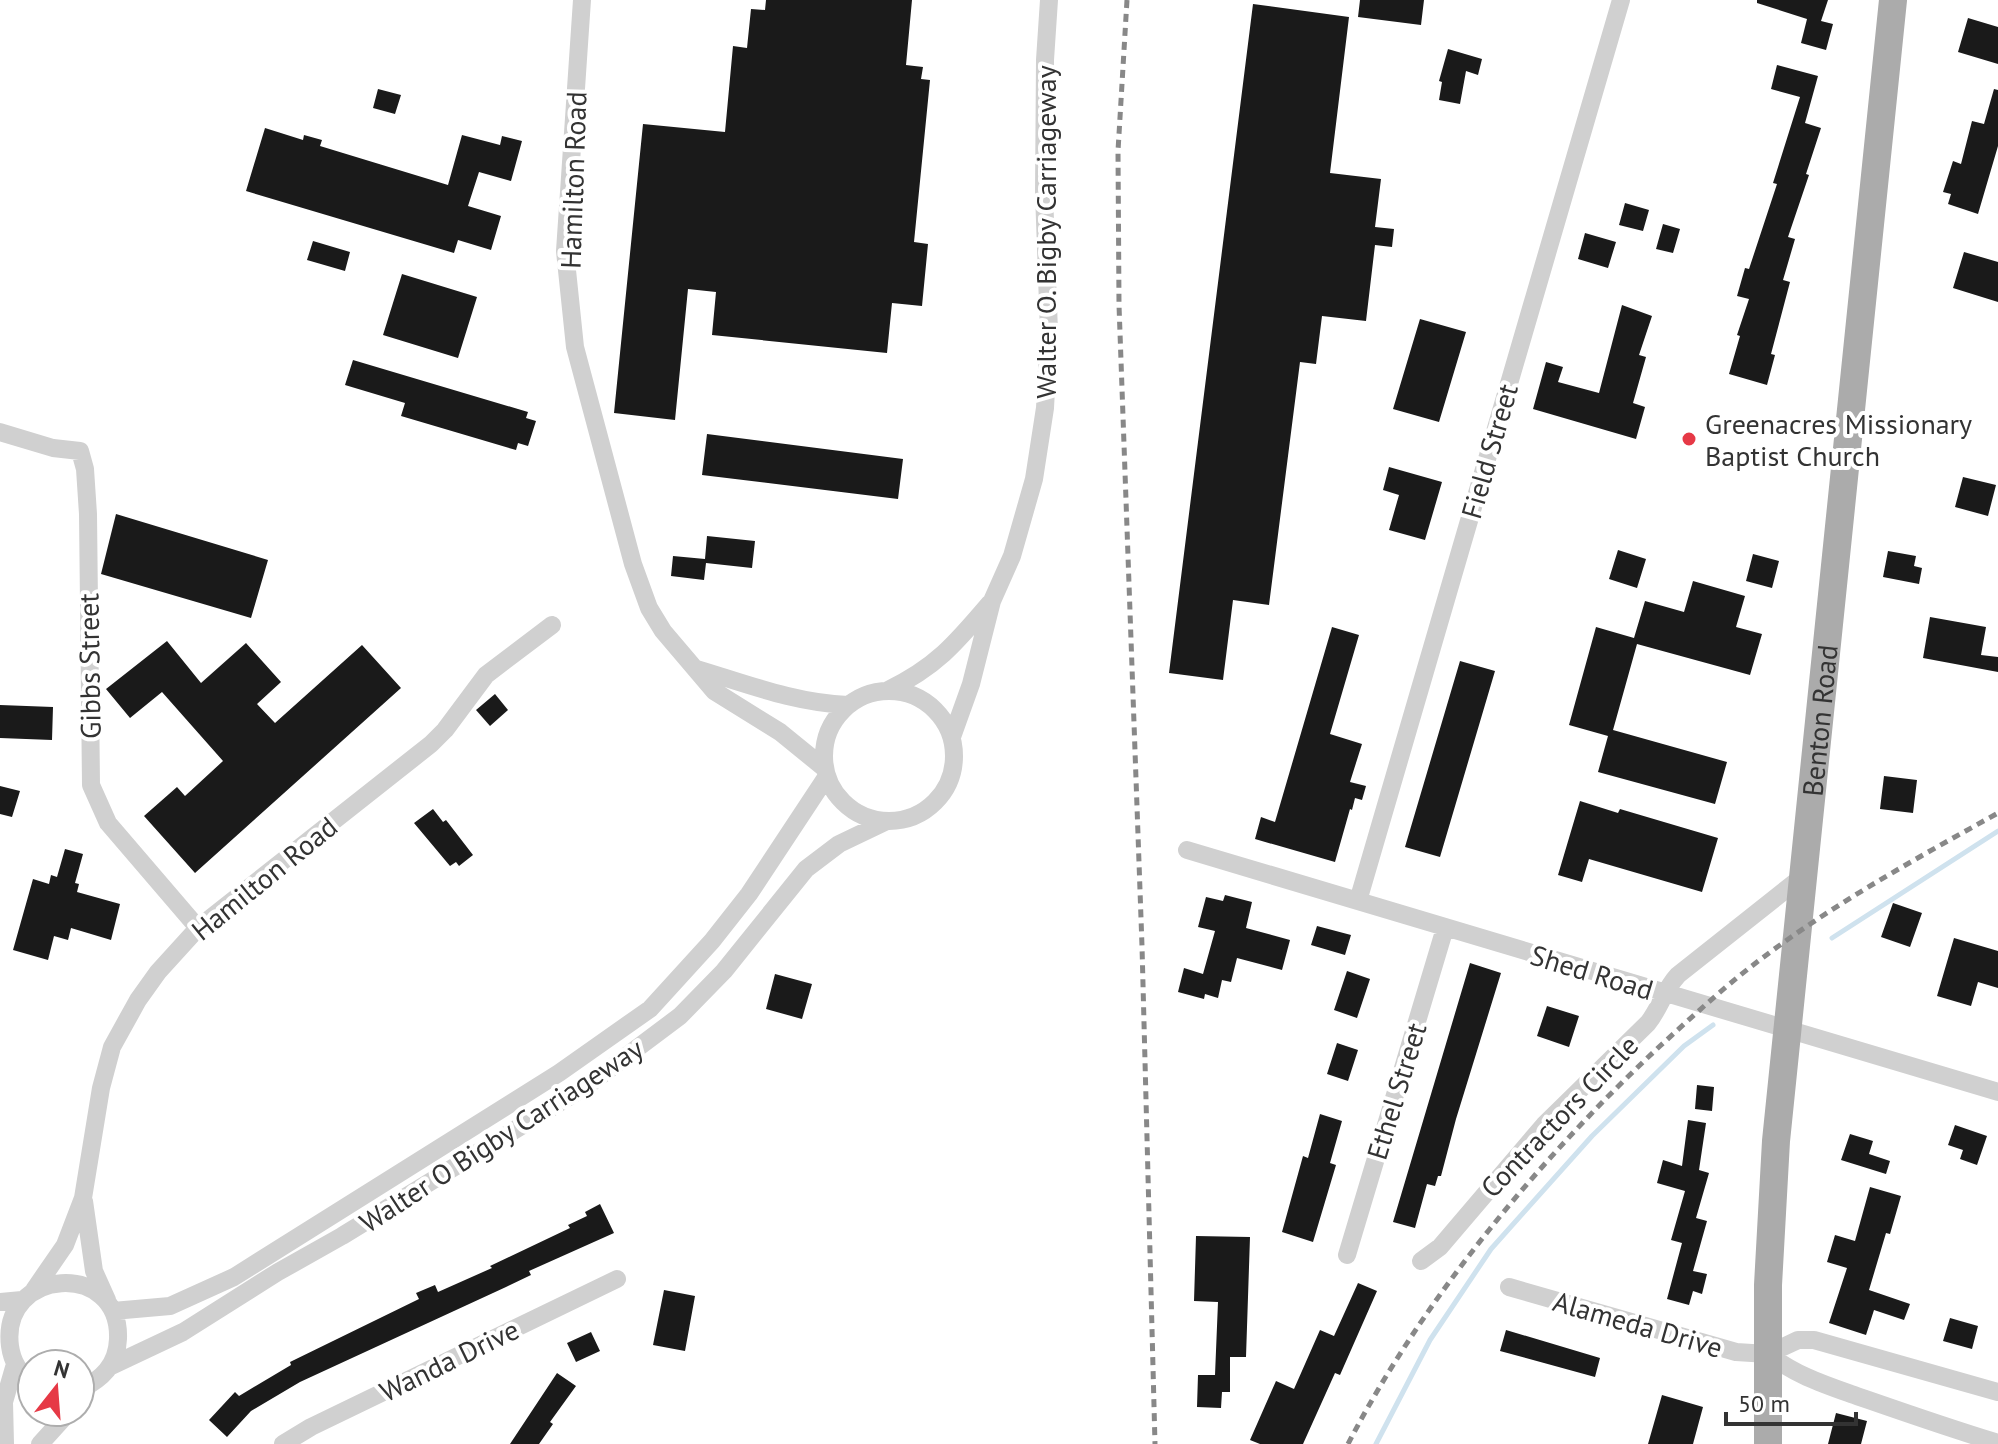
<svg xmlns="http://www.w3.org/2000/svg" width="1998" height="1444" viewBox="0 0 1998 1444" font-family="'PT Sans',sans-serif">
<rect width="100%" height="100%" fill="#fff"/>
<g fill="none" stroke-linecap="round" stroke-linejoin="round">
<!-- stream -->
<path stroke="#cfe2ee" stroke-width="5" d="M1832 938 1998 831
M1376 1444 1430 1340 1491 1249 1592 1136 1684 1046 1713 1025"/>
</g>
<!-- building -->
<path fill="#1a1a1a" d="M766 0H912L906 65 923 67 921 79 930 80 914 242 928 244 922 306 892 303 887 353 712 335 716 292 688 289 675 420 614 413 643 124 725 132 733 46 747 48 751 9 765 10Z
M1360 0H1424L1421 25 1358 17Z
M1757 0H1828L1821 21 1833 24 1826 50 1801 43 1807 19 1757 3Z
M1253 4 1349 17 1330 173 1381 179 1375 227 1394 229 1392 247 1375 245 1366 321 1322 316 1316 364 1300 362 1269 605 1233 600 1223 680 1169 673Z
M1968 18 1998 27V64L1958 52Z
M1448 49 1482 59 1478 75 1466 71 1460 104 1439 100 1442 82 1439 81Z
M1777 65 1818 76 1805 123 1821 128 1806 174 1809 175 1788 237 1795 239 1783 280 1790 282 1771 354 1775 355 1767 385 1729 374 1740 336 1737 335 1749 299 1737 296 1745 268 1749 269 1777 184 1773 183 1800 97 1771 89Z
M378 89 401 95 395 114 373 108Z
M1994 89 1998 90V146L1978 214 1948 204 1951 194 1943 192 1953 161 1961 164 1972 121 1984 124Z
M265 128 303 140 304 135 322 140 320 146 448 185 462 135 500 145 502 136 522 141 511 181 479 172 468 206 501 216 491 250 458 240 454 253 246 191Z
M1625 203 1649 210 1643 231 1619 225Z
M1663 224 1680 229 1673 253 1656 249Z
M1585 233 1616 242 1608 268 1578 259Z
M313 241 350 252 345 271 307 260Z
M1964 252 1998 262V302L1953 288Z
M402 274 477 297 458 358 383 335Z
M1622 305 1652 316 1639 355 1646 357 1633 403 1645 407 1636 439 1533 409 1546 362 1563 367 1558 382 1599 393Z
M1420 319 1466 332 1439 422 1393 409Z
M353 360 528 412 526 418 536 421 528 446 518 443 516 450 401 416 405 403 345 385Z
M707 434 903 459 898 499 702 475Z
M1389 467 1442 482 1425 540 1389 530 1399 495 1383 490Z
M1963 477 1996 485 1988 516 1955 507Z
M116 514 268 560 251 618 101 574Z
M707 536 755 541 752 568 706 563 704 580 671 576 673 556 705 559Z
M1618 550 1646 559 1637 588 1609 579Z
M1888 551 1916 556 1914 566 1922 568 1919 584 1883 577Z
M1753 554 1779 561 1772 588 1746 581Z
M1693 581 1745 596 1736 627 1762 634 1750 675 1637 644 1613 730 1727 762 1715 804 1598 772 1608 736 1569 725 1596 627 1634 638 1645 601 1684 612Z
M1930 617 1986 627 1981 655 1998 657V672L1923 658Z
M1332 627 1359 635 1330 734 1362 744 1350 782 1366 786 1362 800 1355 798 1352 810 1350 809 1335 862 1255 839 1261 817 1275 822Z
M167 641 201 683 246 643 281 682 257 704 275 723 362 645 401 688 195 873 144 816 177 787 185 796 223 761 162 692 130 718 106 689Z
M1460 661 1495 671 1440 857 1405 847Z
M495 694 508 710 490 726 476 710Z
M0 705 53 707 52 740 0 738Z
M1884 776 1917 780 1913 813 1880 809Z
M0 786 20 791 12 817 0 814Z
M1580 801 1618 813 1620 809 1718 838 1702 892 1589 859 1582 882 1558 875Z
M433 809 443 822 446 820 473 855 459 866 456 862 450 866 414 823Z
M65 849 83 854 75 883 79 884 77 892 120 904 111 940 71 928 68 940 54 936 48 960 13 950 33 879 49 884 51 875 57 877Z
M1225 895 1252 902 1246 928 1290 940 1282 970 1237 958 1231 982 1222 980 1218 998 1205 994 1204 999 1178 992 1184 968 1203 974 1215 931 1198 927 1206 897 1223 901Z
M1893 903 1922 913 1910 947 1881 937Z
M1317 926 1351 935 1345 955 1311 945Z
M1954 938 1998 951V988L1978 982 1971 1006 1937 996Z
M1470 963 1501 973 1456 1119 1441 1176H1438L1435 1186 1427 1184 1415 1228 1393 1222Z
M1347 971 1370 979 1357 1018 1334 1010Z
M775 974 812 984 802 1019 766 1009Z
M1547 1006 1579 1016 1569 1047 1537 1036Z
M1337 1043 1358 1050 1348 1081 1327 1074Z
M1697 1085 1714 1087 1712 1111 1695 1109Z
M1320 1114 1342 1121 1330 1163 1336 1165 1313 1242 1282 1232 1303 1156 1308 1158Z
M1688 1120 1706 1123 1699 1170 1709 1173 1696 1218 1707 1221 1693 1271 1707 1274 1702 1294 1693 1291 1689 1305 1667 1299 1682 1243 1671 1240 1685 1191 1657 1183 1663 1160 1682 1166Z
M1955 1125 1987 1136 1977 1165 1960 1159 1963 1150 1948 1145Z
M1850 1134 1873 1141 1869 1154 1890 1161 1886 1174 1841 1160Z
M1870 1187 1901 1196 1890 1234 1886 1233 1869 1290 1910 1304 1904 1320 1874 1310 1866 1335 1829 1323 1847 1268 1827 1262 1835 1235 1855 1241Z
M600 1204 614 1233 529 1271 531 1275 506 1287 300 1382 251 1411 227 1437 209 1420 235 1392 239 1396 291 1365 290 1362 419 1299 416 1293 435 1285 438 1292 492 1268 490 1266 570 1228 568 1225 587 1216 585 1212Z
M1196 1236 1250 1237 1246 1357H1230V1392H1222L1221 1408 1197 1407 1198 1375H1215L1218 1302 1194 1301Z
M1358 1283 1377 1291 1340 1375 1335 1373 1303 1444H1260L1250 1440 1276 1381 1294 1389 1320 1330 1334 1336Z
M664 1290 695 1296 685 1351 653 1345Z
M1950 1318 1978 1326 1972 1349 1943 1341Z
M1506 1330 1600 1358 1595 1377 1500 1351Z
M591 1332 600 1351 576 1362 567 1343Z
M557 1373 576 1386 550 1422 553 1424 539 1444H510Z
M1662 1395 1703 1407 1693 1444H1648Z
M1836 1413 1867 1421 1861 1444H1828Z"/>
<g fill="none" stroke-linecap="round" stroke-linejoin="round">
<!-- minor -->
<path stroke="#d0d0d0" stroke-width="18" d="M582 0 565 251 575 347 633 564 649 608 663 631 714 691 780 732 823 767
M0 432 53 448 80 451 85 469 88 514 91 785 108 823 198 928
M697 669C747 684 795 703 848 705
M888 690C936 667 956 643 990 603
M824 756a65 65 0 1 1 130 0a65 65 0 1 1-130 0Z
M952 737 971 684 992 601 1012 556 1034 479 1045 408 1049 332 1044 193 1045 60 1049 0
M1187 850 1998 1092
M1358 901 1621 0
M84 1201 94 1271 107 1300
M1347 1255 1445 928
M1421 1261 1440 1247 1544 1125 1648 1023C1660 1008 1664 990 1678 975L1803 876
M1509 1287 1736 1352 1768 1354 1798 1340H1814L1998 1392
M34 1290 65 1245 83 1198 101 1088 112 1047 138 1000 158 972 198 928 431 744 445 730 486 675 552 625
M0 1302 22 1300
M113 1311 170 1306 234 1277 559 1073 650 1009 712 941 749 894 827 776
M1768 1354C1794 1374 1820 1383 1851 1394 1900 1411 1948 1428 1998 1443
M111 1366 183 1332 278 1272 342 1236 588 1085 680 1016 724 971 806 869 839 844 885 822
M32 1382C20 1374 12 1361 10 1346 0 1267 121 1260 118 1339 117 1365 102 1379 80 1390
M5 1444 4 1402 15 1364
M40 1444 69 1412
M283 1444 311 1427 617 1279"/>
<!-- primary -->
<path stroke="#ababab" stroke-width="28" id="s1" d="M1768 1444V1285L1776 1141 1893 0"/>
<!-- rail -->
<path stroke="#888" stroke-width="5" stroke-dasharray="8 6" stroke-linecap="butt" d="M1127 0 1118 151 1119 305 1142 946 1155 1444
M1348 1444C1424 1297 1540 1158 1660 1046 1693 1016 1725 986 1761 959 1835 903 1917 858 1998 813"/>
</g>
<!-- markers -->
<circle fill="#e63946" stroke="#fff" stroke-width="3" cx="1689" cy="439" r="8"/>
<g text-anchor="middle" dominant-baseline="central" stroke-width="8" stroke-linejoin="round" paint-order="stroke">
<!-- street labels -->
<g font-size="28" fill="#333" stroke="#fff">
<text transform="translate(573 180) rotate(-88)">Hamilton Road</text>
<text transform="translate(1045 232) rotate(-90)">Walter O. Bigby Carriageway</text>
<text transform="translate(1489 451) rotate(-74)">Field Street</text>
<text transform="translate(89 666) rotate(-91)">Gibbs Street</text>
<text stroke="none"><textPath href="#s1" startOffset="726">Benton Road</textPath></text>
<text transform="translate(264 878) rotate(-39)">Hamilton Road</text>
<text transform="translate(1592 972) rotate(17)">Shed Road</text>
<text transform="translate(1396 1091) rotate(-73)">Ethel Street</text>
<text transform="translate(1559 1116) rotate(-46)">Contractors Circle</text>
<text transform="translate(501 1135) rotate(-33)">Walter O Bigby Carriageway</text>
<text transform="translate(1638 1324) rotate(16)">Alameda Drive</text>
<text transform="translate(449 1360) rotate(-26)">Wanda Drive</text>
</g>
<!-- poi labels -->
<g font-size="28" fill="#333" stroke="#fff" text-anchor="start">
<text x="1705" y="423">Greenacres Missionary<tspan x="1705" dy="32">Baptist Church</tspan></text>
</g>
</g>
<!-- north arrow -->
<g transform="translate(56 1388) rotate(17)"><circle r="38" fill="#ffffff" stroke="#adadad" stroke-width="2"/>
<path d="M0-6L14 30L0 20L-14 30Z" fill="#e63946"/>
<text y="-12" font-size="22" font-weight="bold" text-anchor="middle" fill="#333333">N</text>
</g>
<!-- scale -->
<path d="M1726 1412v12h130v-12" fill="none" stroke="#333333" stroke-width="4"/>
<text x="1738" y="1412" font-size="24" fill="#333333" stroke="#ffffff" stroke-width="6" paint-order="stroke">50 m</text>
</svg>
